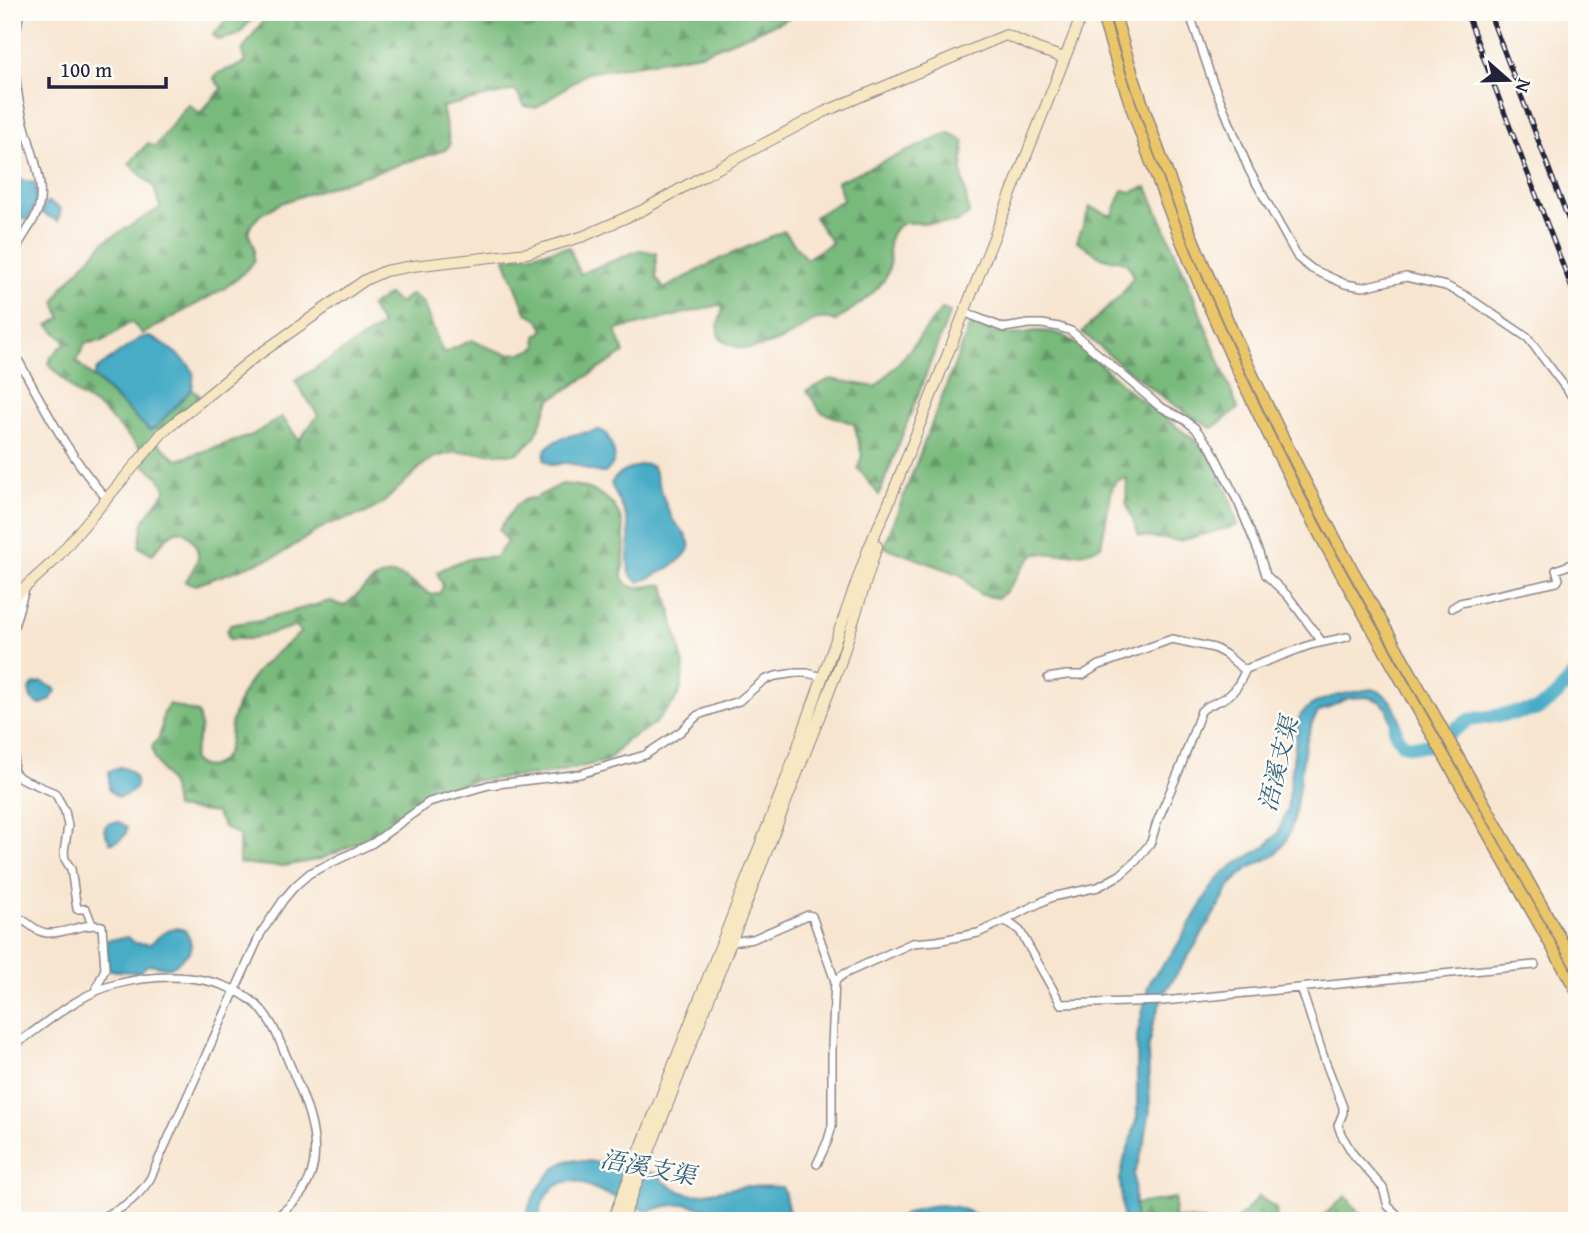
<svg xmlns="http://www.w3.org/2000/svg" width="1589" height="1233" viewBox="0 0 1589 1233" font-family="'Gentium Book Plus','Noto Serif SC',serif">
<defs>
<pattern id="forest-firs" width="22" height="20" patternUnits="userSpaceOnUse" patternTransform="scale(1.75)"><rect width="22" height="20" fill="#78ba7c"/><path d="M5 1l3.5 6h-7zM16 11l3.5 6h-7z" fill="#629767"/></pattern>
</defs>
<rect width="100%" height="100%" fill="#fdfcf7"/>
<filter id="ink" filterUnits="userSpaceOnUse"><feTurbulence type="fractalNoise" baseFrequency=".0143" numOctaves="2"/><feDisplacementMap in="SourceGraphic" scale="14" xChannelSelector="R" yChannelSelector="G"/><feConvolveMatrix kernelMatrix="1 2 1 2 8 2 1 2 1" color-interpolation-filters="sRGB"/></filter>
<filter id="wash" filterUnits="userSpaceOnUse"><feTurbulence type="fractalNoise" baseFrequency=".00686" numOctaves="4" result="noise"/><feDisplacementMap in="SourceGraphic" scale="28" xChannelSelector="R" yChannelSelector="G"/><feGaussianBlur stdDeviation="1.57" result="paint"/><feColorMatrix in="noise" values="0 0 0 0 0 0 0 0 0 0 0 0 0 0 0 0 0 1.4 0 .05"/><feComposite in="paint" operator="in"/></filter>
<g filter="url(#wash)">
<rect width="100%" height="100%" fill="#f7e5d0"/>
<!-- forest -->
<path fill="url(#forest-firs)" stroke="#4d6e5c" stroke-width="2" d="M233 12H258L238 35 218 40 213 35Z
M262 12H805L700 54 587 73 536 108 525 106 515 90 442 107 450 145 445 150 310 193 281 203 261 214 251 225 248 232 254 247V262L238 278 225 288 143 334 131 322 103 341 86 343 76 361 149 430 154 429 192 389 200 396 143 451 101 409 77 394 48 363 51 357 66 342 48 325 61 318 55 302 63 287 105 241 160 208 154 187 129 164 148 143 155 147 188 104 200 113 222 89 214 79 218 73 245 63 242 51 266 16Z
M949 133 964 141 962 172 969 214 956 223H904C879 234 894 254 888 272 879 294 854 307 836 321 815 312 804 330 787 337 770 345 747 354 730 344 725 342 719 339 718 333 717 326 722 314 723 306L719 305 616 330 624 353 550 400 535 437 522 450 515 454 455 452 435 457 424 464 383 503 366 513 328 524 279 555 196 585 185 582C197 563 205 557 190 537 186 532 182 529 176 531 167 534 158 548 152 555L139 547 143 522 166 490 158 476 140 462 157 442 177 460 250 436 282 417 299 440 318 415 295 381 382 326 370 306 388 295 399 303 412 294 423 303 443 353 472 340C495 351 513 361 537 347L536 336 544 330 539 320 526 312 505 259 569 247 580 274 640 250 656 253V277L664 289 720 259 784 231 806 259 832 243 814 217 843 200 838 181Z
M1147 187 1186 277 1238 409 1212 428C1164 402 1123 367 1082 332L1121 295 1133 277C1129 255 1114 263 1102 257 1093 253 1086 246 1077 241L1090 207 1112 216 1123 190 1131 192Z
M942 309 950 312 879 495 858 468 862 455 854 424 821 412 807 391 830 379 876 387 903 358Z
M974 324 996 333 1011 335 1036 331 1052 332 1064 336 1085 350 1129 391 1193 439 1210 456 1228 493 1238 525 1180 541 1139 536 1126 502 1127 478 1116 481 1112 488 1101 546C1080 558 1057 552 1035 554 1019 566 1015 588 998 598L979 594 961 575 884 547 969 327Z
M562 484C622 488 630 523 622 576 630 596 648 583 664 585L684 666 681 689 674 702 659 719 654 724 628 740 607 761 548 774 473 781 446 788 418 801 374 836 321 859 284 866H268L239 863V835L224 827 216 813 175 808 172 787 155 759 152 747C152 746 159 738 159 737 165 725 158 718 169 704L198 713 201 728 192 759C202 770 214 769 224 757 232 747 229 732 232 720 247 672 265 663 301 632L296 626 251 639H229L227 632 230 625 259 620 330 601 343 606C352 601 357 594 364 588 395 561 404 579 432 595L440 593 443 586 437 572C456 562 474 554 495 558L507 542 499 529 517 504 527 499 535 498Z
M1259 1196 1276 1209 1277 1221H1234L1244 1213Z
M1346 1196 1360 1214 1355 1221H1317Z
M1175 1198 1174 1218 1207 1221H1135V1204Z"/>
<!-- water -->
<path fill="#46acc6" stroke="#346780" stroke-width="2" d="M21 180 35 183C39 197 35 206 29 219H23L12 211V184Z
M48 202 61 209 58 221 42 213 45 204Z
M149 337C160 340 189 361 193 372 194 377 193 384 192 389L154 429 149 430 94 377 97 369 140 338Z
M599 430 606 433C614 451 621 458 605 473 591 474 578 462 564 463 560 463 556 465 552 465L544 460 545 450C556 435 582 434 599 430Z
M646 464 653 467C659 484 664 504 673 520 678 527 688 534 689 543 693 559 652 577 639 582 625 575 628 561 629 548 630 539 629 528 627 520 624 507 616 497 611 484 616 472 633 467 646 464Z
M42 682 54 688 56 691 50 700 40 705 31 699 29 690 34 684Z
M1371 689C1386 691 1394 704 1399 717 1401 725 1400 733 1404 740L1402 748 1394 739 1388 709 1379 701 1367 697 1349 698 1318 712 1313 721 1305 746 1294 820 1286 841 1275 855 1249 868 1234 881 1228 890 1195 946 1163 995 1152 1027 1148 1051 1150 1110 1144 1145 1134 1174 1135 1221H1123L1120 1180 1124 1160 1132 1136 1137 1117V1036L1148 987 1152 978 1174 951 1209 891 1219 877 1235 864 1266 846 1278 833 1287 810 1298 721C1305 697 1350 693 1371 689Z
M120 767C139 771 145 793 118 797L109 790V771Z
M114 822H119L127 827C127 837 119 842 110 843L104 830 107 824Z
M178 928 185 930C194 945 194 951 179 961 179 962 171 967 170 967 163 969 156 963 148 965 145 966 143 970 140 972 136 973 112 971 108 969L106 940 128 937 135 943 150 944C158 937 166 929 178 928Z
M570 1160 610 1163 659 1175 664 1182 682 1192 694 1195 745 1186 782 1187 784 1191 791 1221H771L763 1218 753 1221H730L716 1212 686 1204 667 1206 647 1211 579 1182C556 1177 539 1199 539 1221H525C529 1200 549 1166 570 1160Z
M941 1205 957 1207 992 1221H892C912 1210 919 1206 941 1205Z"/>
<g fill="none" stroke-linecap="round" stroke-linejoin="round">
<!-- river -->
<path stroke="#46acc6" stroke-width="14" d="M1395 728 1397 736 1403 744C1435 753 1445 733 1469 720L1535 710C1553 702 1567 685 1577 669"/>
</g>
</g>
<g filter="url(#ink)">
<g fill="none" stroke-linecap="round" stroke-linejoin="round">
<defs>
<path id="street" d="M1189 12 1212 80 1249 170 1298 258 1312 269 1345 284 1363 287 1406 277 1446 286 1466 296 1528 338 1577 403
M12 258C19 237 38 222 40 200 43 174 27 140 22 115 14 82 12 44 20 12
M963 312 1004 328 1029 324H1042L1059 327 1071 331 1159 406 1185 420 1195 428 1211 448 1239 504 1259 553 1266 575 1288 596 1322 642
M12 349C41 400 67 455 107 499
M1452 608 1460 603 1557 582 1559 579 1556 570 1577 562
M12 633 25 589
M1048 678 1066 675H1083L1097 666 1172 639 1214 648 1225 654 1242 668 1246 669 1310 645 1347 637
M12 725 15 749 13 769 15 773 20 778 55 793 65 811 68 826 64 852 65 859 71 869 77 909H86L92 924
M12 917C27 917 32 932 47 933 68 934 82 922 102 926L105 969 95 991
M1003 921 1052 897 1098 887 1120 875 1136 861 1151 842 1157 822 1181 766 1201 711C1207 705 1213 704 1221 700 1235 694 1240 682 1246 669
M731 942 753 939 808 915 812 916 835 981 832 1045V1126L828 1140 817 1164
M835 981 844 974 912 943 937 941 978 933 1004 921 1011 924 1020 931 1061 1004 1163 1001 1535 965
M1301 988 1325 1061 1343 1107V1113L1338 1125 1341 1134 1353 1154 1383 1188 1388 1206 1404 1221
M12 1047C46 1024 77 994 117 984 160 973 214 973 251 1000 270 1014 278 1037 287 1058 304 1098 332 1154 300 1195 293 1204 282 1212 273 1221
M93 1221C118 1211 134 1203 150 1179L261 933 284 899 295 886 310 873 373 843 429 802 489 785 580 774 645 755 680 732 698 715 739 701 764 680 776 676 795 673H807L823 677"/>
<path id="secondary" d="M12 599 54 561 163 432 251 360 365 280 385 271 413 266 527 253 584 236 643 210 705 175 824 112 1006 35 1038 49 1064 58
M612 1221 788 774 869 547 888 505 1083 12
M622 1221 840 664 877 546"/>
<path id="primary" d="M1101 12C1149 175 1216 334 1293 484 1321 540 1352 593 1383 648 1447 762 1513 877 1577 992
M1114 12C1160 173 1227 329 1303 477 1331 533 1362 587 1393 641 1454 750 1516 859 1577 968"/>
</defs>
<!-- street casing -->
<use href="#street" stroke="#8c8486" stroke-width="10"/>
<!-- secondary casing -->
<use href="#secondary" stroke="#8c8486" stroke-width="12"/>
<!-- primary casing -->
<use href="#primary" stroke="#8c8486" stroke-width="13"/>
<!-- street -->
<use href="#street" stroke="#fff" stroke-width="7"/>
<!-- secondary -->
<use href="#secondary" stroke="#f7e8c3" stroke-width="10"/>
<!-- primary -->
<use href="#primary" stroke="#ebc669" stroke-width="10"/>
<defs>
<path id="rail" d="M1466 12 1577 302
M1489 12 1577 242"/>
</defs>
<!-- rail casing -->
<use href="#rail" stroke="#22223b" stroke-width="5"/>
<!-- rail -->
<use href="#rail" stroke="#fdfcf7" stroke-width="2.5" stroke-dasharray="8" stroke-linecap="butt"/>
</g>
</g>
<g text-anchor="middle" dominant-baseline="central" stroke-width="5" stroke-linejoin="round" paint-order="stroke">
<!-- water labels -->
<g font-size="24" font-style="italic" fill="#32607a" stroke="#fdfcf7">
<text transform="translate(1278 764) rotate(-76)">浯溪支渠</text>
<text transform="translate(648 1167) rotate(11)">浯溪支渠</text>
</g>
</g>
<!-- margin -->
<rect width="1589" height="1233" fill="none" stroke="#fdfcf7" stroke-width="42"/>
<!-- north arrow -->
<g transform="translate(1508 80) rotate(110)" stroke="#fdfcf7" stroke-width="5" paint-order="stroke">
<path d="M0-5L12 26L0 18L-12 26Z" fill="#22223b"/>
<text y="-10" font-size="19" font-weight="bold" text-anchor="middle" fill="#22223b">N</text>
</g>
<!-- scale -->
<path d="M49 77v10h117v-10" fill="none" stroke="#22223b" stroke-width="3.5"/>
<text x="60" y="77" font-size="21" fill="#22223b" stroke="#fdfcf7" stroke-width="5" paint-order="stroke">100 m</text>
</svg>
